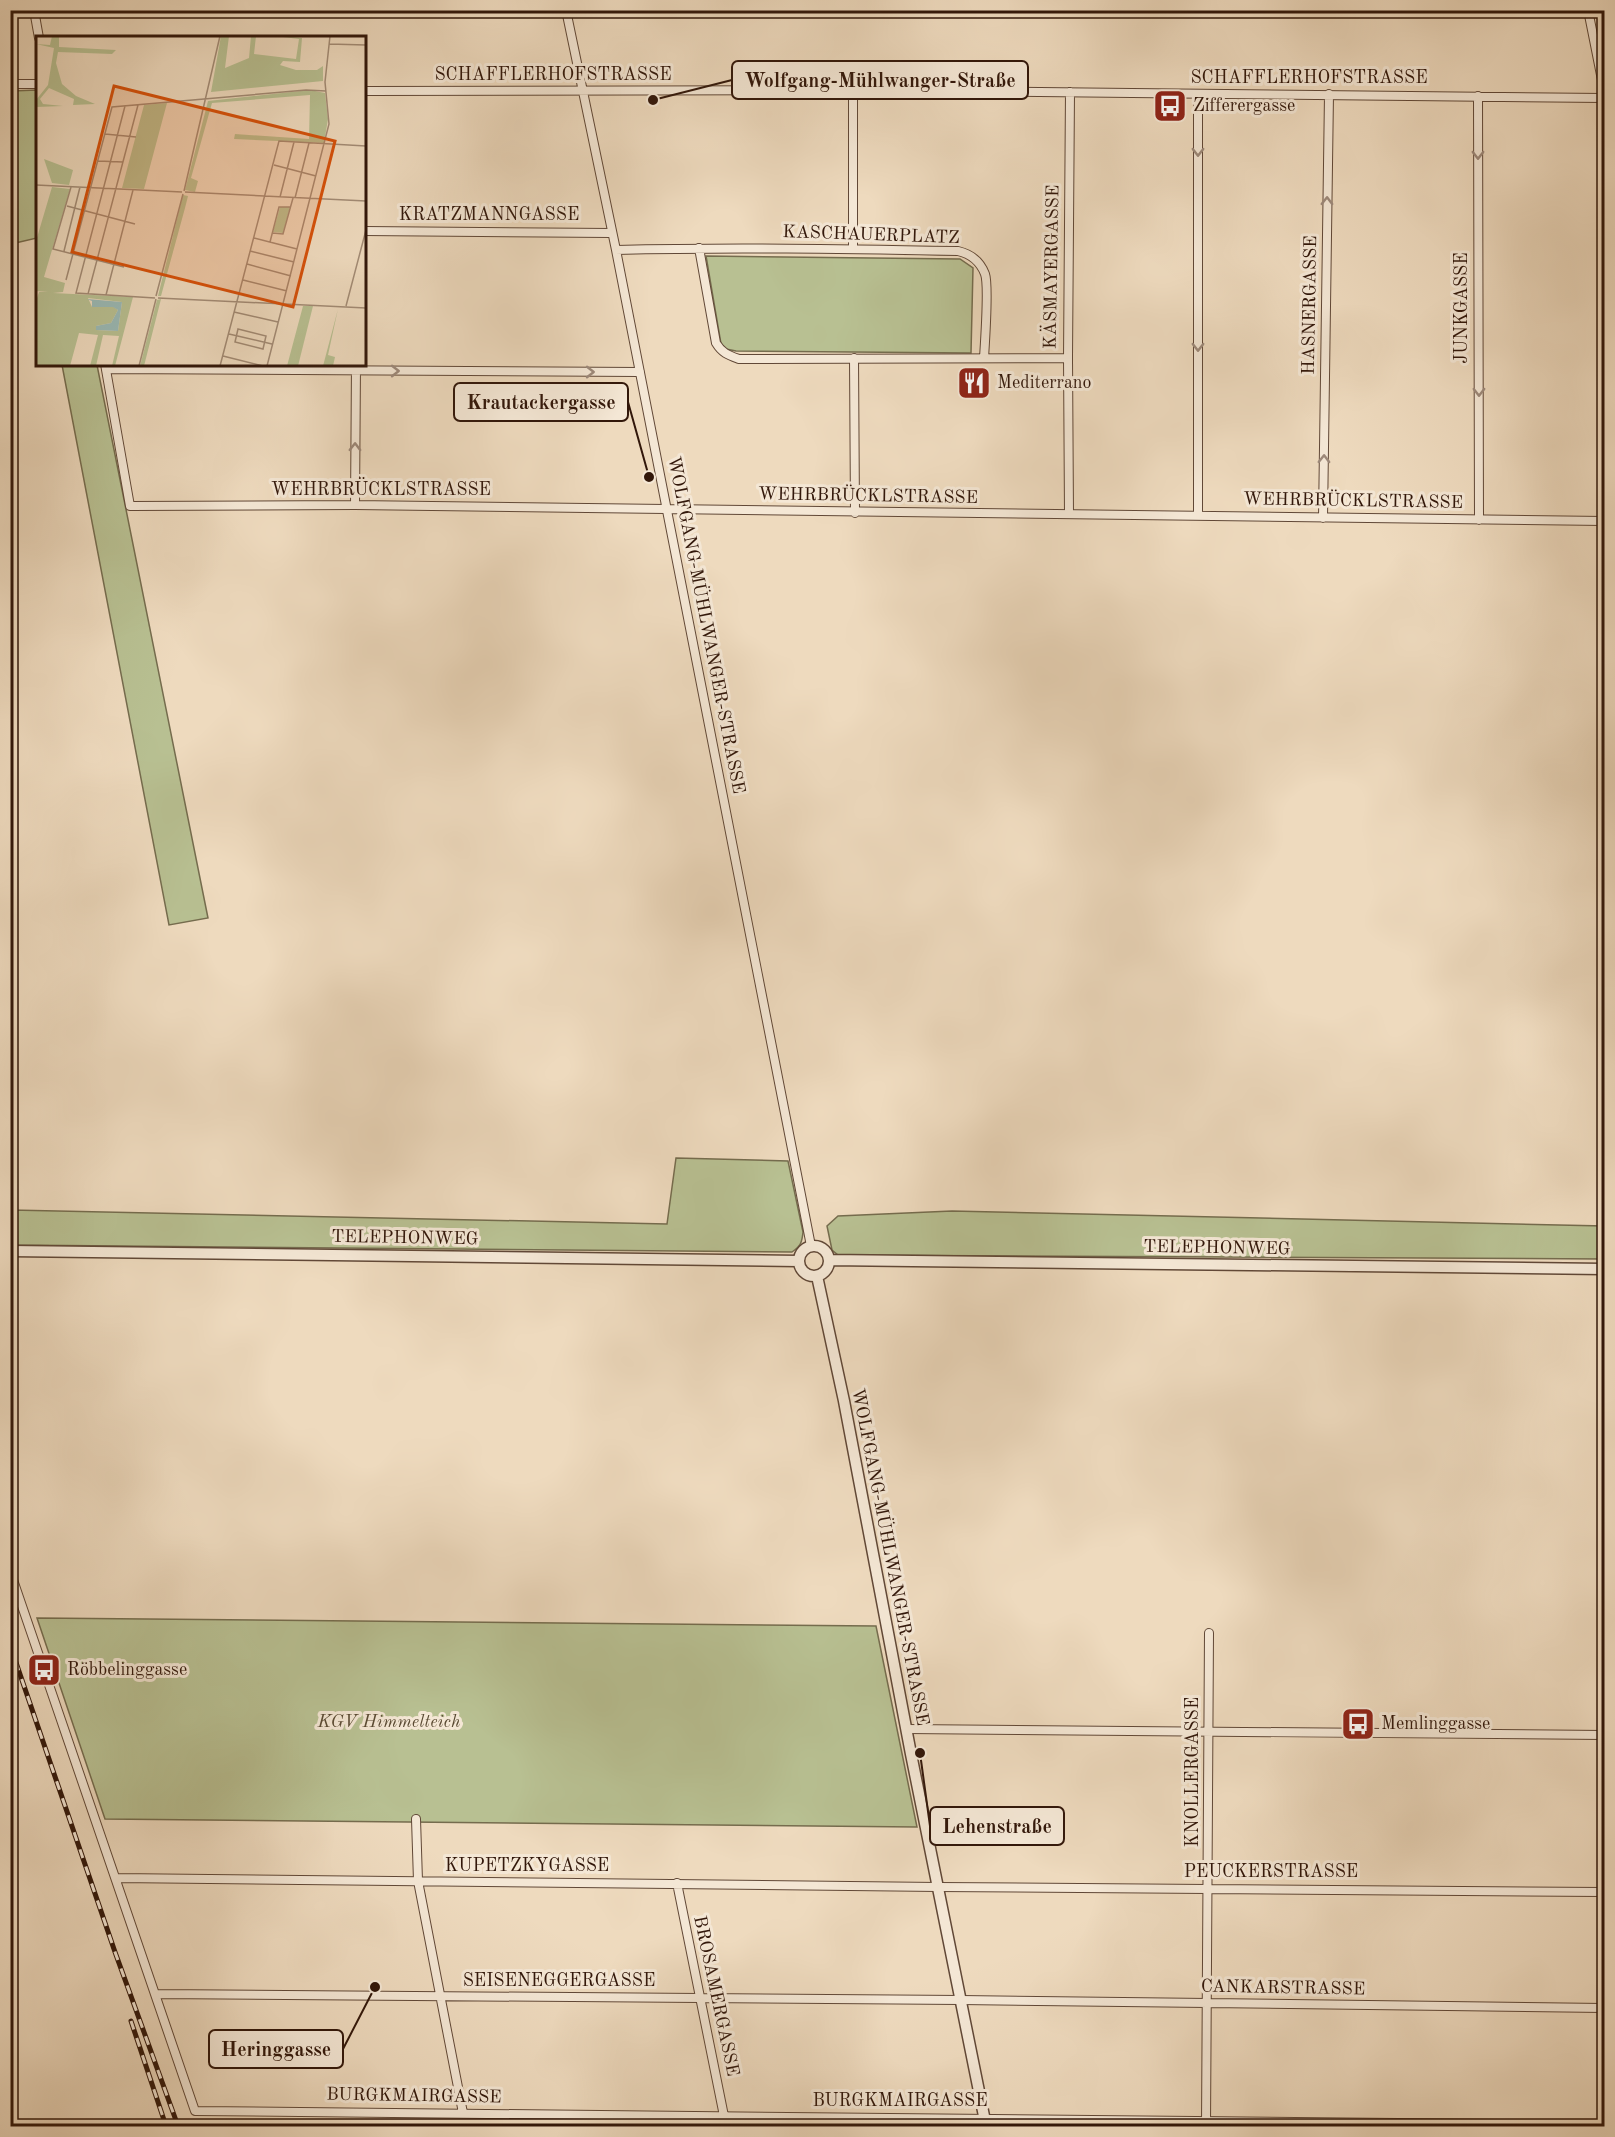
<svg xmlns="http://www.w3.org/2000/svg" width="1615" height="2137" viewBox="0 0 1615 2137" font-family="'Old Standard TT',serif">
<rect width="100%" height="100%" fill="#eedabe"/>
<filter id="stains"><feTurbulence type="fractalNoise" baseFrequency=".00333" numOctaves="4"/><feColorMatrix values="0 0 0 0 .2 0 0 0 0 .09 0 0 0 0 .02 0 0 0 .5 -.17"/></filter>
<radialGradient id="worn" r=".72"><stop offset=".6" stop-color="#630" stop-opacity="0"/><stop offset="1" stop-color="#630" stop-opacity=".3"/></radialGradient>
<!-- green -->
<path fill="#b8c092" stroke="#756c4e" stroke-width="1.5" d="M37 90V238L11 244V91Z
M706 256 960 259 973 268 971 353 736 351 726 349 721 344Z
M62 365H97L208 918 169 925Z
M676 1158 788 1161 803 1232C802 1242 801 1246 792 1252L11 1245V1210L667 1224Z
M952 1211 1604 1226V1259L838 1255 832 1250 827 1226 838 1216Z
M37 1618 876 1626 917 1827 105 1819Z"/>
<g fill="none" stroke-linecap="round" stroke-linejoin="round">
<defs>
<path id="minor" d="M34 10 39 38
M566 10 616 250 811 1246
M1588 10 1604 90
M10 84H38
M853 90V249
M364 91 853 90 1604 98
M1478 96 1479 520
M364 231 612 233
M699 248 716 343C722 353 728 355 739 359L1068 358
M616 250C730 247 844 249 958 251 971 254 980 261 985 274 989 285 985 342 984 358
M854 358 855 513
M105 364 130 506 355 505 1604 521
M106 369 640 372
M355 505 356 364
M1069 514 1068 358 1070 92
M1198 516V94
M1323 518 1329 94
M10 1571 195 2111 1604 2125
M907 1729 1604 1735
M416 1819 418 1881 463 2113
M117 1878 938 1887 1604 1892
M677 1883 724 2116
M156 1994 961 2000 1604 2008
M1206 2126 1209 1633"/>
<path id="tertiary" d="M799 1261a15 15 0 1 1 30 0a15 15 0 1 1-30 0Z
M10 1251 799 1261
M829 1260 1604 1269
M817 1276 844 1401 911 1754 986 2126"/>
</defs>
<!-- minor casing -->
<use href="#minor" stroke="#614837" stroke-width="10"/>
<!-- tertiary casing -->
<use href="#tertiary" stroke="#614837" stroke-width="13"/>
<!-- minor -->
<use href="#minor" stroke="#f4e7d5" stroke-width="8"/>
<!-- tertiary -->
<use href="#tertiary" stroke="#f4e7d5" stroke-width="10"/>
<defs>
<path id="rail" d="M10 1645 115 1952 178 2126
M131 2021 166 2126"/>
</defs>
<!-- rail casing -->
<use href="#rail" stroke="#32170a" stroke-width="5"/>
<!-- rail -->
<use href="#rail" stroke="#f4e7d5" stroke-width="3" stroke-dasharray="9" stroke-linecap="butt"/>
</g>
<!-- one-way arrows -->
<defs><path id="oneway-chevron" d="M-2-3.5L2.5 0L-2 3.5" fill="none" stroke-width="1.6" stroke-linecap="round" stroke-linejoin="round" transform="scale(1.5)"/></defs>
<g stroke="#9d897a">
<use href="#oneway-chevron" transform="translate(1198 152) rotate(90)"/>
<use href="#oneway-chevron" transform="translate(1478 155) rotate(90)"/>
<use href="#oneway-chevron" transform="translate(1327 201) rotate(-89)"/>
<use href="#oneway-chevron" transform="translate(1198 347) rotate(90)"/>
<use href="#oneway-chevron" transform="translate(395 371)"/>
<use href="#oneway-chevron" transform="translate(590 372)"/>
<use href="#oneway-chevron" transform="translate(1479 392) rotate(90)"/>
<use href="#oneway-chevron" transform="translate(355 447) rotate(-89)"/>
<use href="#oneway-chevron" transform="translate(1324 459) rotate(-89)"/>
</g>
<!-- icons -->
<defs>
<symbol id="bus-square" viewBox="-11 -11 22 22"><rect x="-9" y="-9" width="18" height="18" rx="4" fill="#8f2418" stroke="#f4e7d5"/><path d="M-5-6H5V4H4V6H2V4H-2V6H-4V4H-5ZM-3.5-4V0h7V-4ZM-3.5 1.2v1.5H-2V1.2ZM2 1.2v1.5H3.5V1.2Z" fill="#fff"/></symbol>
<symbol id="restaurant-square" viewBox="-11 -11 22 22"><rect x="-9" y="-9" width="18" height="18" rx="4" fill="#8f2418" stroke="#f4e7d5"/><path d="M-5-6h1v4h1v-4h1v4h1v-4h1v5L-1.5 .5V6h-2V.5L-5-1ZM5-6V6H3V1.5H1.5Q1.5-4 5-6Z" fill="#fff"/></symbol>
</defs>
<g fill-rule="evenodd">
<use href="#bus-square" x="1151" y="87" width="38" height="38"/>
<use href="#restaurant-square" x="955" y="364" width="38" height="38"/>
<use href="#bus-square" x="25" y="1651" width="38" height="38"/>
<use href="#bus-square" x="1339" y="1705" width="38" height="38"/>
</g>
<g text-anchor="middle" dominant-baseline="central" stroke-width="6" stroke-linejoin="round" paint-order="stroke">
<!-- street labels -->
<g font-size="18" fill="#32170a" stroke="#f4e7d5">
<text x="553" y="75">SCHAFFLERHOFSTRASSE</text>
<text x="1309" y="78">SCHAFFLERHOFSTRASSE</text>
<text x="489" y="215">KRATZMANNGASSE</text>
<text transform="translate(871 235) rotate(2)">KASCHAUERPLATZ</text>
<text transform="translate(1052 267) rotate(-89)">KÄSMAYERGASSE</text>
<text transform="translate(1310 305) rotate(-89)">HASNERGASSE</text>
<text transform="translate(1462 308) rotate(-90)">JUNKGASSE</text>
<text x="381" y="490">WEHRBRÜCKLSTRASSE</text>
<text transform="translate(868 496) rotate(1)">WEHRBRÜCKLSTRASSE</text>
<text transform="translate(1353 501) rotate(1)">WEHRBRÜCKLSTRASSE</text>
<text transform="translate(706 625) rotate(79)">WOLFGANG-MÜHLWANGER-STRASSE</text>
<text transform="translate(405 1238) rotate(1)">TELEPHONWEG</text>
<text transform="translate(1217 1248) rotate(1)">TELEPHONWEG</text>
<text transform="translate(890 1557) rotate(79)">WOLFGANG-MÜHLWANGER-STRASSE</text>
<text transform="translate(1193 1772) rotate(-90)">KNOLLERGASSE</text>
<text x="527" y="1866">KUPETZKYGASSE</text>
<text x="1271" y="1872">PEUCKERSTRASSE</text>
<text x="559" y="1981">SEISENEGGERGASSE</text>
<text transform="translate(1283 1988) rotate(1)">CANKARSTRASSE</text>
<text transform="translate(716 1996) rotate(78)">BROSAMERGASSE</text>
<text transform="translate(414 2096) rotate(1)">BURGKMAIRGASSE</text>
<text x="900" y="2101">BURGKMAIRGASSE</text>
</g>
<!-- poi labels -->
<g font-size="18" fill="#32170a" stroke="#f4e7d5" text-anchor="start">
<text x="1193" y="106">Zifferergasse</text>
<text x="997" y="383">Mediterrano</text>
<text x="67" y="1670">Röbbelinggasse</text>
<text x="1381" y="1724">Memlinggasse</text>
</g>
<!-- park labels -->
<g font-size="18" font-style="italic" fill="#5a4a33" stroke="#f4e7d5">
<text x="389" y="1722">KGV Himmelteich</text>
</g>
</g>
<!-- overview -->
<g transform="translate(36 36)">
<rect width="330" height="330" fill="#eedabe"/>
<path d="M16 0H23V11L80 14 76 18 22 16 20 27 26 48 40 60 59 68 37 69 38 63 13 52 4 63 7 68 27 70 0 71V64L12 49 18 12 0 8 14 9ZM185 0H193L189 32 213 22 215 0H220L218 18 260 23 263 3 247 1 248 0 266 2 264 26 247 25 244 29 260 34H281L287 30V45L175 56ZM274 54 289 57 292 83 288 107 198 103 199 98 273 103 274 59 176 67 155 142 162 145 159 156 149 154 172 65ZM131 67 108 153 86 152 108 69ZM8 123 37 134 33 149 16 147ZM16 151 34 153 8 241 29 247 27 256 17 257 97 261 79 330H76L83 300 67 299 60 330H54L62 299 43 297 34 330H0V265L3 256H12L0 255V205ZM52 262 86 266 82 295 60 294V290L75 287 82 274 78 271H56ZM147 159 152 160 149 172 125 260H122ZM244 171H254L247 197 237 196ZM125 263 108 330H104L121 264ZM267 270H277L262 330H251ZM302 273 292 319 299 321 297 330H287Z" fill="#b8c092" fill-rule="evenodd"/>
<path d="M51 263 86 266 82 295 60 294V290L75 287 82 274 77 271H56V265Z" fill="#9abab6"/>
<path fill="none" stroke="#a38c76" stroke-width="1.5" d="M293 8 330 9M89 70 40 257 119 262M69 98 100 101M62 125 87 126M238 129 280 140M0 149 146 156M35 151 17 213 88 231M148 155 184 0M149 156 330 165M244 161 258 106M259 162 273 107M31 170 99 188M236 197 247 198 257 162M218 202 261 213M234 206 243 171H255M28 215 44 151M214 215 258 226M211 228 255 240M30 244 76 71 270 54 290 55M207 244 251 255M52 258 102 69M70 259 97 154M120 260 147 158M122 262 330 272M310 270 330 194M198 276 242 286M202 293 230 300 227 313 199 306ZM193 298 236 308M187 320 227 330M103 330 120 263M184 330 243 105 330 110M231 330 293 88 289 46 294 0"/>
<path fill="#d6520c" fill-opacity="0.15" stroke="#d6520c" stroke-width="3" d="M78 50 299 105 257 271 36 216Z"/>
<rect width="330" height="330" fill="none" stroke="#32170a" stroke-width="3"/>
</g>
<!-- callouts -->
<path fill="none" stroke="#32170a" stroke-width="2" d="M653 100L732 80M649 477L628 402M920 1753L930 1826M375 1987L343 2049"/>
<g fill="#32170a" stroke="#f4e7d5" stroke-width="2">
<circle cx="653" cy="100" r="6"/>
<circle cx="649" cy="477" r="6"/>
<circle cx="920" cy="1753" r="6"/>
<circle cx="375" cy="1987" r="6"/>
</g>
<g fill="#f4e7d5" stroke="#32170a" stroke-width="2">
<rect x="732" y="61" width="296" height="38" rx="6"/>
<rect x="454" y="383" width="174" height="38" rx="6"/>
<rect x="930" y="1807" width="134" height="38" rx="6"/>
<rect x="209" y="2030" width="134" height="38" rx="6"/>
</g>
<g font-size="20" text-anchor="middle" font-weight="bold" fill="#32170a">
<text x="880" y="87">Wolfgang-Mühlwanger-Straße</text>
<text x="541" y="409">Krautackergasse</text>
<text x="997" y="1833">Lehenstraße</text>
<text x="276" y="2056">Heringgasse</text>
</g>
<!-- margin -->
<rect width="1615" height="2137" fill="none" stroke="#eedabe" stroke-width="36"/>
<rect x="12" y="12" width="1591" height="2113" fill="none" stroke="#32170a" stroke-width="3"/>
<rect x="18" y="18" width="1579" height="2101" fill="none" stroke="#32170a" stroke-width="1.5"/>
<rect width="100%" height="100%" filter="url(#stains)"/>
<rect width="100%" height="100%" fill="url(#worn)"/>
</svg>
